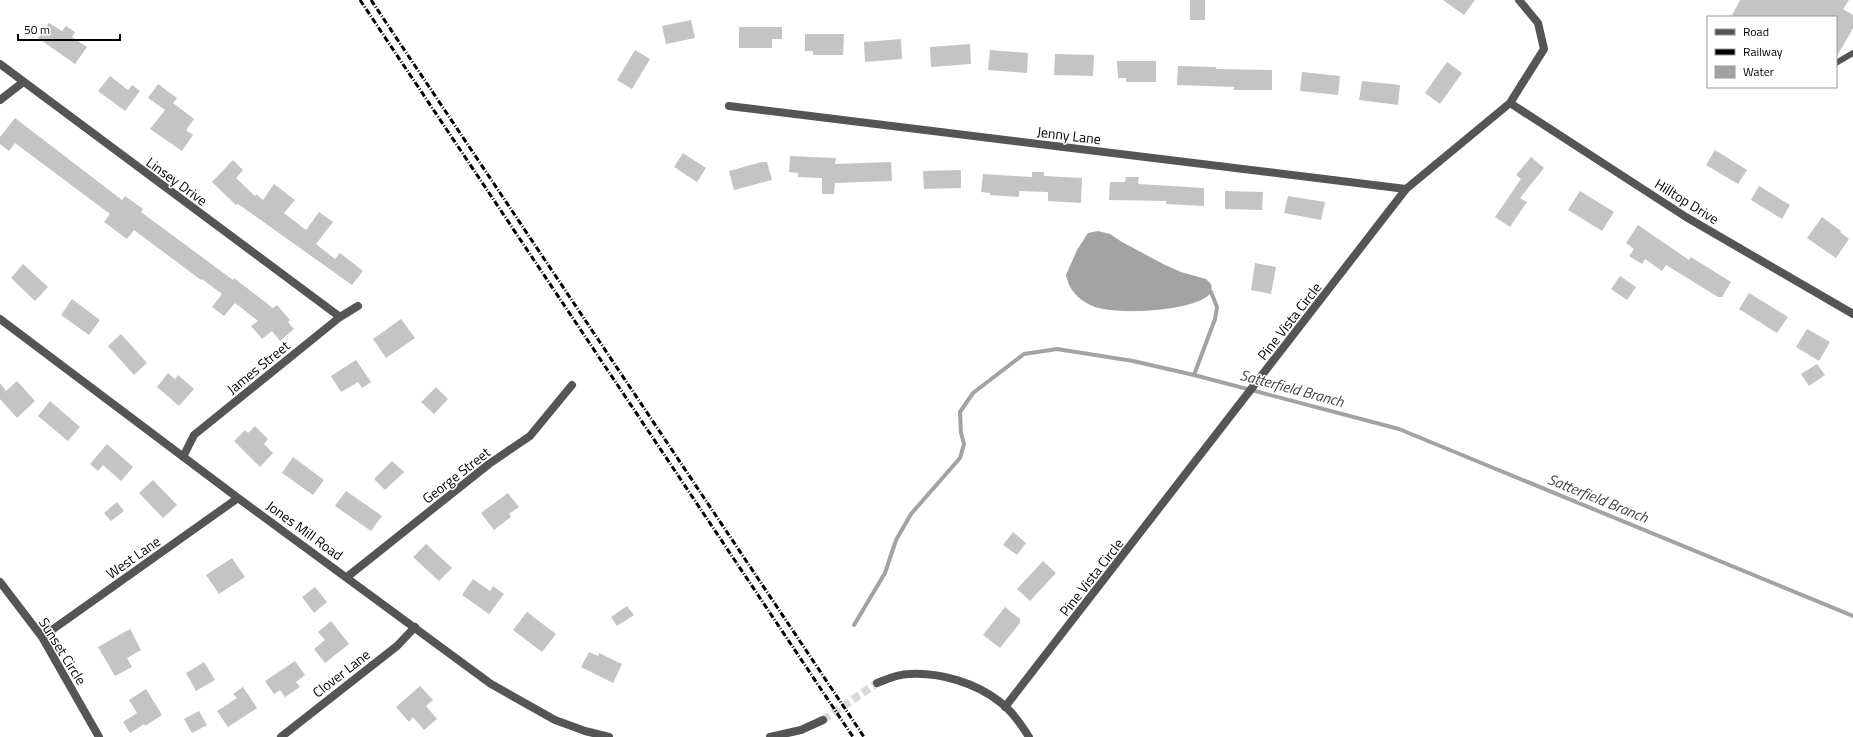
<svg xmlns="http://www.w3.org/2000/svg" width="1853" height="737" viewBox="0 0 1853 737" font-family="'Titillium Web',sans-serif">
<rect width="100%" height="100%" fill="#fff"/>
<!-- water -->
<path fill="#a3a3a3" d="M1098 231 1110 234 1122 242 1165 265 1181 272 1206 279 1211 284C1212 287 1212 292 1209 295 1190 312 1112 316 1090 305 1077 298 1069 290 1066 275L1077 250 1088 233Z"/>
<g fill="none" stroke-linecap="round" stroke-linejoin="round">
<!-- stream -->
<path stroke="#a3a3a3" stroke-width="4" d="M1194 375 1215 319 1217 307 1211 292
M854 625 885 573 896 540 911 514 960 458 964 444 961 433 960 412 973 393 1024 354 1057 349 1133 361 1194 375 1399 429 1853 616"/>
</g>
<!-- building -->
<path fill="#c4c4c4" d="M1190 0H1205V20H1190Z
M1443 0H1475L1464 15Z
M1740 0H1849L1843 9 1853 15V28L1836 58V17H1731Z
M691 20 695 38 666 44 662 26Z
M49 23 62 31 66 26 75 32 72 37 87 47 75 64 38 38Z
M739 27H782V39H772V48H739Z
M805 34H844L843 55H813V51H805Z
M901 39 902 59 865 62 864 42Z
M970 44 971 64 931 67 930 47Z
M635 50 650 59 632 89 617 80Z
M990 50 1028 53 1027 73 988 70Z
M1055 54 1094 55 1093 76 1054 75Z
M1117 61H1156V82H1126V78H1118Z
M1447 62 1462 73 1440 104 1425 93Z
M1178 66 1216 67V69L1272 70V90H1234V87L1177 85Z
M1302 72 1340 76 1338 95 1300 91Z
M110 76 128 90 132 85 140 91 125 111 98 91Z
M1362 81 1400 85 1398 105 1359 100Z
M158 84 177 98 173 103 194 119 186 130 193 135 182 151 150 129 165 110 148 98Z
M15 118 122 200 125 196 143 209 141 212 233 280 234 278 273 308 277 305 290 320 288 322 294 329 280 341 272 331 262 339 251 326 258 321 235 303 224 316 212 307 222 294 202 279 201 280 134 230 127 239 104 222 110 214 15 143 9 151 0 144V137Z
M1715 150 1747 170 1738 184 1706 165Z
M683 153 706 168 697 182 674 167Z
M790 156 836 158 835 164 891 162 892 181 835 183 834 194H822V178L798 177V173L789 172Z
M1531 157 1544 168 1520 198 1527 202 1510 227 1495 217 1521 179 1516 175Z
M233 160 243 170 236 178 255 196 256 194 263 200 274 184 295 200 284 213 306 230 319 212 333 222 316 244 335 259 340 253 363 271 352 285 238 204 236 205 212 182Z
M762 162H767L772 180 734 190 729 171Z
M961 170V188L924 189 923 171Z
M1032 172H1044V176L1082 178 1081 203 1048 201V192L1019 191V197L990 195V193L981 192 983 174 1032 177Z
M1126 177H1139L1138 184 1204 188V206L1166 204V201L1109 200 1110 182H1125Z
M1759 186 1790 205 1782 219 1751 200Z
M1225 191 1263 192 1262 210 1225 209Z
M1580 191 1614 212 1602 231 1568 210Z
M1288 196 1325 202 1321 220 1284 213Z
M1822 217 1841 231 1840 232 1849 239 1836 258 1807 238Z
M1638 225 1689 260 1691 257 1731 282 1722 297H1718L1666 265 1662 271 1645 259 1642 264 1629 256 1634 249 1626 243Z
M1255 263 1276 267 1271 294 1251 290Z
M23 264 48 287 35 301 11 278Z
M1620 276 1636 287 1627 300 1611 289Z
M1749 293 1788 317 1777 333 1739 309Z
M72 299 100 320 89 335 61 315Z
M401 319 415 338 386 358 373 339Z
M1807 329 1830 342 1819 361 1796 347Z
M121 334 147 363 134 375 108 346Z
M356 360 371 382 362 388 358 382 341 392 331 376Z
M1817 364 1825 375 1809 386 1801 374Z
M168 373 175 379 178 375 194 389 179 406 157 387Z
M17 381 35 401 17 418 0 399V383L6 391Z
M436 387 448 399 434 414 421 402Z
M50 401 80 427 68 441 38 416Z
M255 426 268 439 264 444 273 453 260 467 234 441 245 430 248 433Z
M107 444 133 467 121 481 103 465 98 471 90 464Z
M293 457 324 480 313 495 282 473Z
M392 461 404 472 385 490 374 479Z
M153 480 177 505 163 518 139 493Z
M346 491 382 516 371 531 335 506Z
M508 493 519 507 509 514 511 517 494 530 481 513Z
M117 502 124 511 111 521 104 513Z
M1013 532 1026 543 1017 555 1003 545Z
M426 544 452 568 439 581 413 557Z
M232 558 245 577 219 594 206 575Z
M1043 561 1056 573 1030 601 1017 589Z
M473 579 490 591 493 586 504 594 489 614 462 595Z
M315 587 327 602 314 613 302 597Z
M627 606 634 615 617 626 611 617Z
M1005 607 1020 619V623L1000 648 983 635Z
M527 612 556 634 542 652 513 630Z
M331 621 349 644 325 663 314 649 325 640 318 632Z
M130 629 141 650 127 658 132 667 115 676 98 647Z
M589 652 598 656 599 653 622 664 613 683 581 667Z
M295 661 305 675 296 682 300 687 285 697 280 690 274 694 265 681Z
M204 662 215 680 196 691 186 673Z
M420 686 433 700 426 706 437 719 424 730 413 717 409 722 396 707Z
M243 687 257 708 228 727 217 711 237 698 233 694Z
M146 689 162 715 145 726 144 724 130 733 123 722 137 713 129 700Z
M199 711 207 725 192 733 184 719Z"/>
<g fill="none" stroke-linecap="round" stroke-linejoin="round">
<!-- street-tunnel -->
<path stroke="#d9d9d9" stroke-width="8" stroke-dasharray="8 4" stroke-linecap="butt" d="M823 720 877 683"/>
<!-- lane -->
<path stroke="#555" stroke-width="6" d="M1836 63 1853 53"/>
<!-- street -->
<path stroke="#555" stroke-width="8" d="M0 64 340 317
M0 100 22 83
M1510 103 1686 217 1853 314
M729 106 1406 189
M0 319 238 498 491 684 555 720 585 731 609 737
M183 457 194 435 340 317 358 306
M347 577 489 464 530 436 572 385
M0 582 42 637 99 737
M42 637 238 498
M877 683C887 679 898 674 909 674 940 672 976 683 1000 702 1012 711 1021 724 1029 737
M1005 707 1406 189 1510 103 1544 49 1538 23 1519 0
M281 737 397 646 415 627
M770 737 801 730 823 720"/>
<!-- rail -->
<path stroke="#000" stroke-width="3" stroke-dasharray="6 2 1 2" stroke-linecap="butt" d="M360 0 853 737
M371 0 864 737"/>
</g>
<g text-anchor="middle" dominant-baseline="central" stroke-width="3" stroke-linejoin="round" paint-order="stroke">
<!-- street labels -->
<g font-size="14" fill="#000" stroke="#fff">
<text transform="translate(1069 135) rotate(7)">Jenny Lane</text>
<text transform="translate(177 181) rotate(36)">Linsey Drive</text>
<text transform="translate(1687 201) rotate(32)">Hilltop Drive</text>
<text transform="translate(1289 321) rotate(-52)">Pine Vista Circle</text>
<text transform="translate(258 367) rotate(-39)">James Street</text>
<text transform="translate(456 475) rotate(-38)">George Street</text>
<text transform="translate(305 530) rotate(36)">Jones Mill Road</text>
<text transform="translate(133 557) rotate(-35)">West Lane</text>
<text transform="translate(1091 577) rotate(-52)">Pine Vista Circle</text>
<text transform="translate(63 651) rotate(58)">Sunset Circle</text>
<text transform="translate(341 673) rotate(-38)">Clover Lane</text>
</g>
<!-- water labels -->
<g font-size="15" font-style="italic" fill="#444" stroke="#fff">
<text transform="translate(1292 388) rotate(15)">Satterfield Branch</text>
<text transform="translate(1598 498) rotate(22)">Satterfield Branch</text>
</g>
</g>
<!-- legend -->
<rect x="1707" y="16" width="130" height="72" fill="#ffffff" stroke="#999999"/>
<rect x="1715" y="29" width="20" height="6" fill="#555555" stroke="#999999"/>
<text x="1743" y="36" font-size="12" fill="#000000">Road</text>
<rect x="1715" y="49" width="20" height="6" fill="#000000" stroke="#999999"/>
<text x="1743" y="56" font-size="12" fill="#000000">Railway</text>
<rect x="1715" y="66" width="20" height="12" fill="#a3a3a3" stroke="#999999"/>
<text x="1743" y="76" font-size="12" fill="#000000">Water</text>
<!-- scale -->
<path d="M18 34v6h102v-6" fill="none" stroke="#000000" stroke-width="2"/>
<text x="24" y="34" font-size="12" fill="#000000" stroke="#ffffff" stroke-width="3" paint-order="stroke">50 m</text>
</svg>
